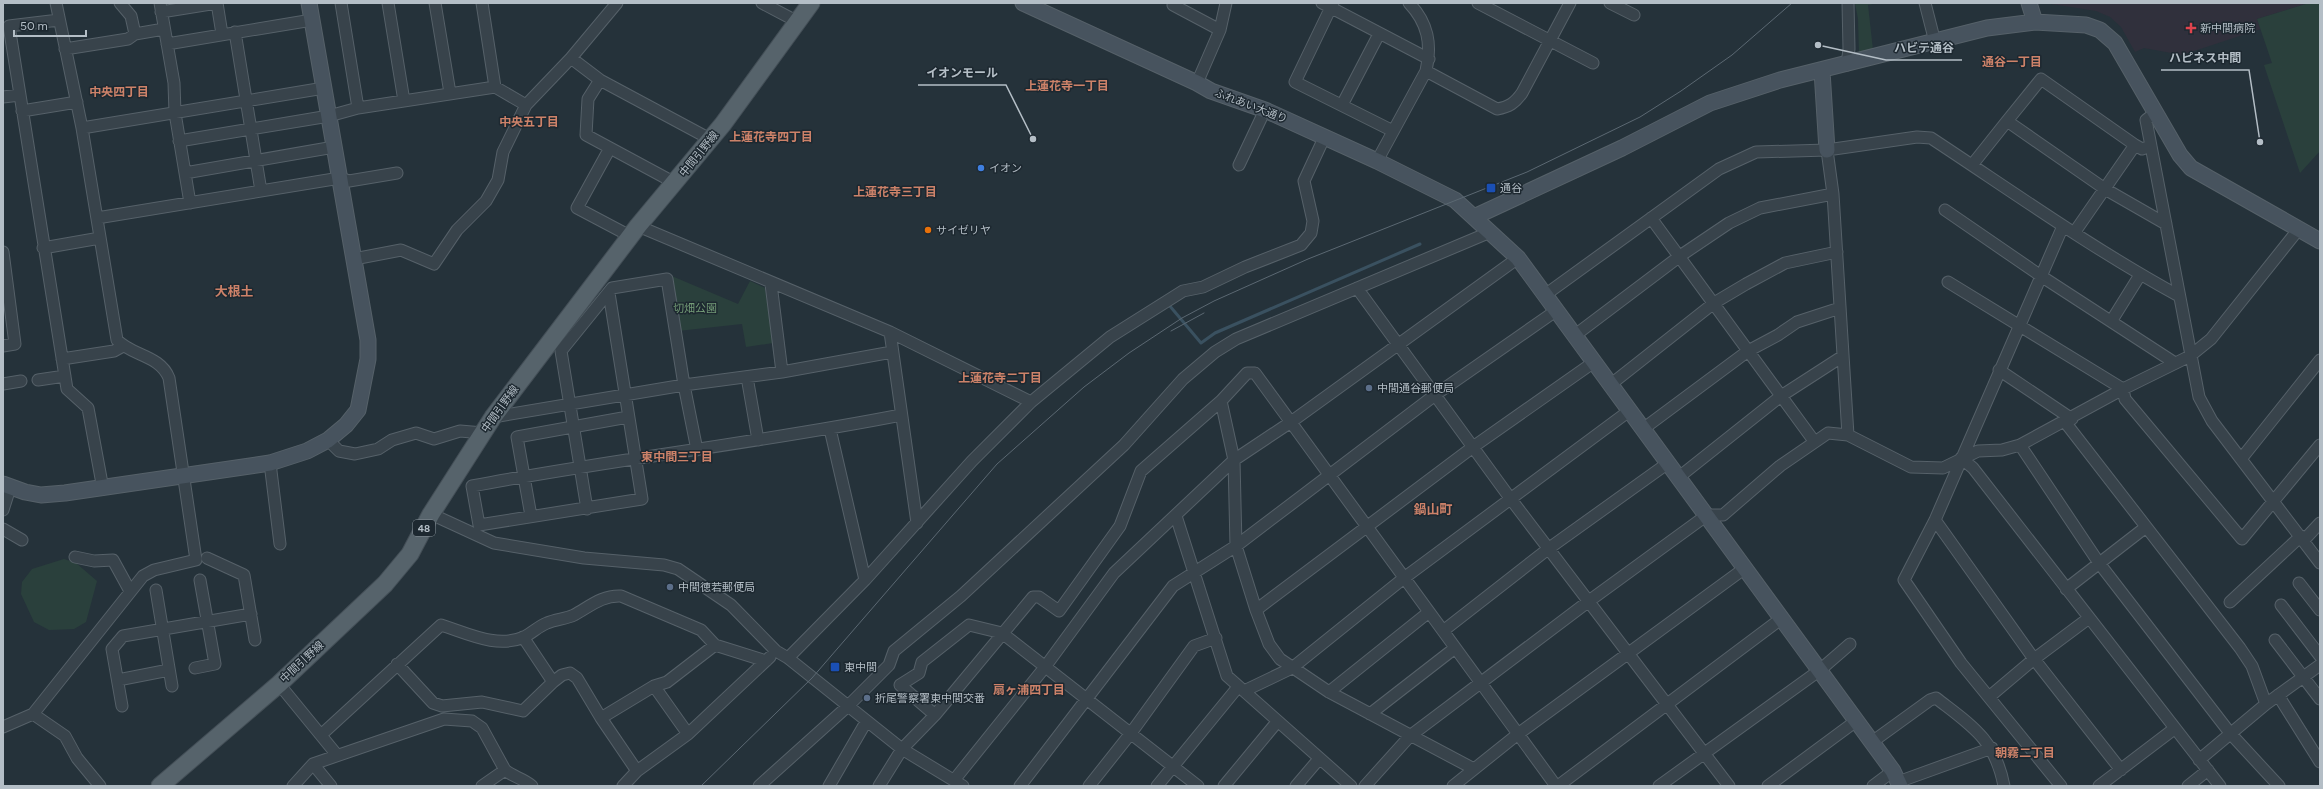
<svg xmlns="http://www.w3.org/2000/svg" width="2323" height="789" viewBox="0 0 2323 789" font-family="Figtree,'Noto Sans JP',sans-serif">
<rect width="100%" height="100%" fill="#25323a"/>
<!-- medical -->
<path fill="#30303c" d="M2045 3H2309L2257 19 2261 29 2182 55 2144 48 2135 52 2121 27 2110 17 2096 11Z"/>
<!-- green -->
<path fill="#2a403c" d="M1855 3H1878L1868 5 1873 50 1859 53 1858 19Z
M2309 3H2320V151L2300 173 2264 65 2272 63 2257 19Z
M667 274 738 304 750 281 765 288 773 343 746 347 742 324 678 331Z
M64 559 76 563 97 581 86 622 74 629 49 630 34 622 21 594 22 582 32 569Z"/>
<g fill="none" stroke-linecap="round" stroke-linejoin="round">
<!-- stream -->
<path stroke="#3a5160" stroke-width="3" d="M1169 305 1201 343 1215 333 1420 244"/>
<defs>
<path id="street" d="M120 3 131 16 135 34 164 29
M160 3 174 83 175 113 190 203
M217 3 222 34
M341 3 358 108
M388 3 404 101
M435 3 450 93
M482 3 495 87
M762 3 798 22
M1174 3 1173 5 1220 30
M1322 3 1429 59
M1333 3 1295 82 1393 131
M1478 3 1593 63
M1610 3 1634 15
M1925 3 1935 42
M161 12 217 3
M59 20 9 26 67 389 88 408 103 489
M235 32 261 191
M167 44 312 20
M65 49 128 39 135 34
M571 58 600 80 710 139
M1847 65 1849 49 1848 3
M1426 71 1497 109C1509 107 1515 103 1522 93L1570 3
M600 80 588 99 586 135 675 183
M1197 83 1220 30 1226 3
M3 97 20 95
M1342 105 1379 34
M22 111 77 102
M2155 113 2146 120 2199 397 2212 421 2320 563
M2007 121 2041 79 2135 145
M82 128 324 88
M179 141 329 116 358 108 495 87 526 105
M610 148 577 208 630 236
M1827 150 1833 194 1848 435
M1377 161 1426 71C1432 44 1428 23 1409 3
M1239 165 1265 110
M1972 165 2007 121 2105 189 2166 224
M185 173 334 147
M1945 210 2041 276 2175 363
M97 218 340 178 349 181 397 173
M1651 218 1814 441
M638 226 890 332 1031 402
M2074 233 2135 145 2142 149 2151 146
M43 248 100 238
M3 252 15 344 3 346
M354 259 401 250 434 264 457 230 486 201 498 180 503 152 526 105 571 58 617 3
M1948 282 2123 389 2125 399 2242 539 2320 445
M771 284 782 372
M1357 288 1510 498 1729 786
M609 293 642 499 479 525 472 486C614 459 759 443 901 415
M1545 295 1719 169 1756 152 1827 150 1917 137 1931 138C2013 192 2093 249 2179 296
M2112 320 2140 275
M890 332 917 523
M1574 336 1680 256 1729 223 1760 208 1833 194
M62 359 114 351 123 346
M1999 370 2072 419
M747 377 758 440
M38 380 65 376
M3 384 21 381
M1610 385 1714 303 1746 284 1785 263 1837 252
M1221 401 1234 460 1236 546 1256 610 1269 644 1280 659 1329 692 1474 769
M493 417 684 385 782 372 892 352
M2065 422 2240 648 2252 666 2266 704
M830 429 865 580
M1643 429 1748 351 1778 335 1797 322 1840 308
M328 440 339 451 355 454 378 449 392 440 416 433 434 439 460 431 483 433
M2020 445 2099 563 2230 733 2279 786
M1961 458 1973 468 2220 786
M2241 459 2320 360
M270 463 280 544
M1679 477 1781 396 1843 356
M587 509 561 351 612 288 667 279 684 385 697 450
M3 510 10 488
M431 514 494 543 584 558 664 565 678 569 731 605 776 651 788 658 902 749 963 786
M531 516 517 437 628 417
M1176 516 1227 676 1351 786
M1935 520 2034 659 2121 770
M3 529 22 540
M2304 540 2320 523
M75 557 94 561 113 560 130 591
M207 558 244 575 255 640
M2299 583 2320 610
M2066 589 2146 527
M156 590 172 686
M2230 602 2301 536
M2281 605 2320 656
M1256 610 1473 447 1594 362
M1443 631 1548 549 1668 463
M2275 640 2320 699
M788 658 865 580 972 461 1031 402 1110 337 1183 291 1203 287 1245 267 1301 245 1311 233 1313 221 1304 181 1324 138
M397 664 433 703 442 706 482 702 523 711 553 682 523 637
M195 668 215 664 200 580
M118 680 169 670
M553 682 562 675 570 673 577 678 601 718 654 686 667 682 715 645
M279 684 337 755
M654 686 688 734
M1244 691 1292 668 1404 578 1629 411
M1329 692 1429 612
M2278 695 2320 762
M1989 697 2034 659 2089 618
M122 706 112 649 123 636 251 614
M33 714 65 736 77 758 100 786
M1370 714 1455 648
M935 715 900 685 919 673 922 662 969 625 1002 633 1198 786
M601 718 637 771
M3 727 33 714 143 576 154 570 196 560 169 378C160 355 132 356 117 340L82 128 56 3
M321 735 441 625C467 633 497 649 524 637 532 633 539 626 547 623 556 619 566 619 574 615 589 607 602 595 621 596L701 630 715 645 766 661
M1872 742 1930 700 1936 698C1972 726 1995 739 2004 786
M2199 760 2266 704 2320 665
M313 764 331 786
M955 779 1045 667 1114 573 1234 460 1291 422 1518 258
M1898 782 1992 748
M293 786 313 764 444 719 472 721 482 728 505 770C513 777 523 778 532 786
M482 786 505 770
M623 786 637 771 688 734 770 657
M759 786 848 706 889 665 894 651 961 596 1124 445 1183 379 1215 352 1236 339 1488 233
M829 786 866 722
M879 786 902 749 935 715 1033 597H1039L1059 611 1120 526 1141 471 1221 401 1247 373H1255L1556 786
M1020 786 1173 586 1236 546 1435 395 1557 310
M1089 786 1131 733 1194 646 1216 638
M1157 786 1238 687
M1224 786 1277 722
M1296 786 1319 759
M1365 786 1410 736 1589 601 1707 515H1723L1780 466 1828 433 1848 435 1911 467 1943 468 1978 451 2002 450 2020 445 2123 389 2190 356 2211 339 2298 230
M1453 786 1518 734 1745 568
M1558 786 1782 618
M1659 786 1820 670 1850 644
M1768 786 1856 721
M1873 786 1893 771
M2061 786 1961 663 1904 580 1935 520 2063 226
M2099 786 2174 729
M2188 786 2208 770"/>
<path id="secondary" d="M1023 3 1197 83 1211 91 1265 110 1377 161 1455 200 1518 258 1893 771 1900 786
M2029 3 2035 22
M1822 71 1827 150
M1474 217 1622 148 1710 103 1780 80 1987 28 2035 22 2086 25 2100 30 2115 43 2180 155 2191 168 2320 241
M3 484 25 492 41 495 65 493 270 463 307 451 328 440 346 425 358 410 368 359V340L309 3"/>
<path id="primary" d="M160 786 279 684 385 584 410 554 431 514 493 417 638 226 723 124 811 3"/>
</defs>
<!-- street casing -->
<use href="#street" stroke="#566169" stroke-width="13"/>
<!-- secondary casing -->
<use href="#secondary" stroke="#566169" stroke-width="17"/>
<!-- primary casing -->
<use href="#primary" stroke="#444f57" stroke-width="19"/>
<!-- street -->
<use href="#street" stroke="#38434b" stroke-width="11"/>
<!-- secondary -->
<use href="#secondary" stroke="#47535e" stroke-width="15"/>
<!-- primary -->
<use href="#primary" stroke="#56636b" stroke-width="17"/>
<!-- tram -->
<path stroke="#5b6872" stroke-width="1" d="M1171 331 1204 313
M701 786 812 678 997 464 1084 387 1129 353 1182 318 1214 301 1308 259 1527 172 1640 117 1681 91 1732 55 1792 3"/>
</g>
<!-- markers -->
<path fill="#e0444e" stroke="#1d2830" stroke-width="1.5" d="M2189 22h4v4h4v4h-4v4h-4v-4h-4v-4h4z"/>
<circle fill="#3f7fe0" stroke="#1d2830" stroke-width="1.5" cx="981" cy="168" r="4"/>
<g fill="#1a4fb4" stroke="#1d2830" stroke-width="1.5">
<rect x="1486" y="183" width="10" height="10" rx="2"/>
<rect x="830" y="662" width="10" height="10" rx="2"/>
</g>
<circle fill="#e8710a" stroke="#1d2830" stroke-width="1.5" cx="928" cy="230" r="4"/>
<g fill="#5c6f8a" stroke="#1d2830" stroke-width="1.5">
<circle cx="1369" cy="388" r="4"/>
<circle cx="670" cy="587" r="4"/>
<circle cx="867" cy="698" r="4"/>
</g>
<g text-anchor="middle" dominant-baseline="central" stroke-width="3" stroke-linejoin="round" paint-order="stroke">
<!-- shield labels -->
<rect fill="#1d2830" stroke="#879199" stroke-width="1" x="413" y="520" width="22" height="16" rx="3"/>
<g font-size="10" font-weight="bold" fill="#b4bec6">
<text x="424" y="528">48</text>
</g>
<!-- poi labels -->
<g font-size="11" fill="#b4bec6" stroke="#1d2830" text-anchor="start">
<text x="2200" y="28">新中間病院</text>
<text x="989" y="168">イオン</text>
<text x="1500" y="188">通谷</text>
<text x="936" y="230">サイゼリヤ</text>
<text x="1377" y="388">中間通谷郵便局</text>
<text x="678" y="587">中間徳若郵便局</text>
<text x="844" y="667">東中間</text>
<text x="875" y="698">折尾警察署東中間交番</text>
</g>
<!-- street labels -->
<g font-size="11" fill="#b4bec6" stroke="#1d2830">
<text transform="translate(1251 106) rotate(21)">ふれあい大通り</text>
<text transform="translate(699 154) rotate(-51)">中間引野線</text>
<text transform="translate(500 409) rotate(-54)">中間引野線</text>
<text transform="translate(302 662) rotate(-43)">中間引野線</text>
</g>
<!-- park labels -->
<g font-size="11" fill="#739b76" stroke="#1d2830">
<text x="695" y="308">切畑公園</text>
</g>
<!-- neighbourhood labels -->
<g font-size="12" font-weight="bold" fill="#cd8269" stroke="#1d2830">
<text x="2012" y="62">通谷一丁目</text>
<text x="1067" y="86">上蓮花寺一丁目</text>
<text x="119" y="92">中央四丁目</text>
<text x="529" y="122">中央五丁目</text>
<text x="771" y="137">上蓮花寺四丁目</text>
<text x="895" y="192">上蓮花寺三丁目</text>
<text x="1000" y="378">上蓮花寺二丁目</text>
<text x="677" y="457">東中間三丁目</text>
<text x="1029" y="690">扇ヶ浦四丁目</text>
<text x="2025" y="753">朝霧二丁目</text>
</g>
<!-- quarter labels -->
<g font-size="13" font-weight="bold" fill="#cd8269" stroke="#1d2830">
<text x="234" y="291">大根土</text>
<text x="1433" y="509">鍋山町</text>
</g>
</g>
<!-- callouts -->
<path fill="none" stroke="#b4bec6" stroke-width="1.5" d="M1818 45L1886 60H1962M2260 142L2249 70H2161M1033 139L1006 85H918"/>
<g fill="#b4bec6" stroke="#1d2830" stroke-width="1.5">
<circle cx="1818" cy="45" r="4"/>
<circle cx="2260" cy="142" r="4"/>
<circle cx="1033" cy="139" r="4"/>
</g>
<g font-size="12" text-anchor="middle" font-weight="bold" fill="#b4bec6" stroke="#1d2830" stroke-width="3" stroke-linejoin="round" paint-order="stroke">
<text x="1924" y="52">ハビテ通谷</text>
<text x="2205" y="62">ハピネス中間</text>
<text x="962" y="77">イオンモール</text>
</g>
<!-- border -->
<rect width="2323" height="789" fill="none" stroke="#b4bec6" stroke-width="8"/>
<!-- scale -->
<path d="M14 30v6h72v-6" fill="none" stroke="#b4bec6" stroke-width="2"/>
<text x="20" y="30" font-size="12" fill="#b4bec6" stroke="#1d2830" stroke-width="3" paint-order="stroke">50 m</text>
</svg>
